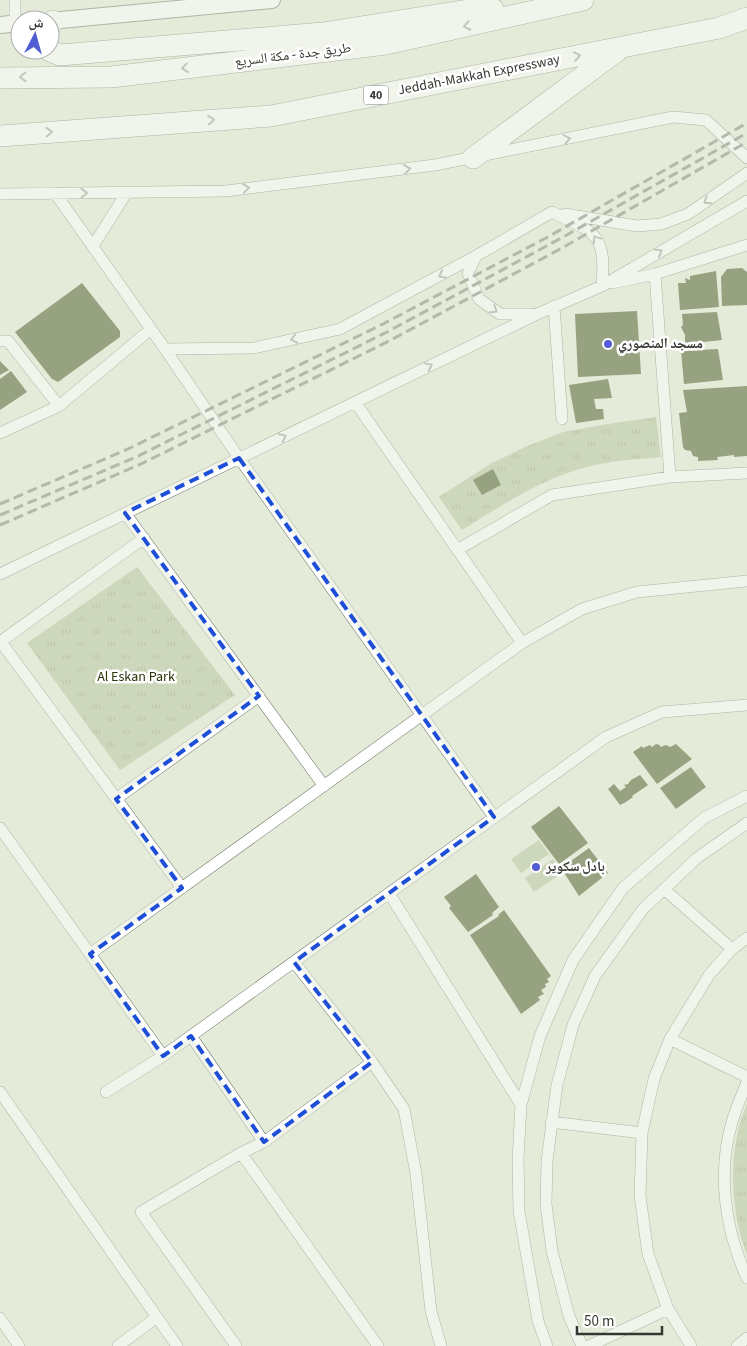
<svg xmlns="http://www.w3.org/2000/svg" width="747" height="1346" viewBox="0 0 747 1346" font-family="'Source Sans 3','Noto Naskh Arabic',sans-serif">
<defs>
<pattern id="park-tufts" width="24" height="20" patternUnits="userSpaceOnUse" patternTransform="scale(1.25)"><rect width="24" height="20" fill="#b1bf97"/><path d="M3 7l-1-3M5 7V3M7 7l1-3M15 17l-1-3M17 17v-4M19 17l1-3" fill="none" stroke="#919c7c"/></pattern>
</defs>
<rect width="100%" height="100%" fill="#e4ebd9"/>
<!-- park -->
<path fill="url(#park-tufts)" d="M656 417 661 457C641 459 620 460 600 464 549 474 505 503 462 530L439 497 492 463 525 447 563 432 608 424Z
M137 567 235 695 120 770 27 643Z
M747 1104V1255C730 1212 727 1147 747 1104Z"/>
<!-- pitch -->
<path fill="#b1bf97" d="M539 840 549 854 521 873 511 859Z
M553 859 562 873 534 892 525 878Z"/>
<!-- building -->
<path fill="#3b4a16" d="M742 268 747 272V305L722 306 721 277 727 269Z
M716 271 719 307 680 310 678 283H686L685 278 690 280V276Z
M82 283 120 331V337L58 382 52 379 15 332Z
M637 311 641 374 578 377 575 314Z
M717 312 722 340 685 344V335L681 327 683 325 682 314Z
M718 349 723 380 684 384 681 351Z
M0 361 9 370 0 375Z
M11 371 27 392 0 410V379Z
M608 379 612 398 594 399 596 409H603L604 419 576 423 569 385Z
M747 386V456L734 457V455L717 457 718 460 698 461V457L693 456 691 451 685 450 683 447 679 413 687 412 683 390Z
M493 469 501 485 482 495 473 480Z
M656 744 660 745V747L666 745 670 747 676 744 692 759 657 784 633 752 642 746 643 748 650 745 652 747Z
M691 767 706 787 676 809 660 788Z
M640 775 648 785 632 796 633 797 626 802 620 805 608 789 614 784 620 791 626 787 624 785 628 784 631 780Z
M559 806 588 843 559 864 531 827Z
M589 848 608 873 579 896 561 868Z
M476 874 499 907 492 913 493 915 468 932 449 908 451 906 444 897Z
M504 910 551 976 547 979 549 982 545 984 546 987 541 990 544 994 538 997 540 1000 521 1014 470 935 499 916 498 915Z"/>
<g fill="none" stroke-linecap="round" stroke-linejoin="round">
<defs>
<path id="street" d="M15 0V24
M55 193 165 349 239 458 494 817
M0 194 226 191 435 165 673 117 706 120 747 158
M565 214 637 226 661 224 688 214 747 173
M93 246 127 192
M476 256 468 273 479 299 500 314H532
M655 274 670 477
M612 283 655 274 747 245
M554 306 562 419
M0 341H8L59 406
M165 349 254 348 340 329 476 256 552 212C596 234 606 232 602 286
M355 402 522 643
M0 433 59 406 151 329
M125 513 324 786
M457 550 552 495 670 477 747 473
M0 574 535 315 602 286 747 201
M0 642 144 538
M1 642 182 888
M116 799 259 696
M0 828 163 1056
M664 889 732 949
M389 893 521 1105
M90 954 522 643 582 609 637 592 747 581
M294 962 372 1062 404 1109 416 1174 431 1311 441 1346
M191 1036 264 1142
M670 1039 747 1077
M747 1082C742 1095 736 1108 732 1122 717 1173 725 1230 747 1278
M0 1092 177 1346
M106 1092 163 1056 606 737 662 712 747 705
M551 1122 642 1133
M241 1153 378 1346
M0 1318 19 1346
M118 1346 157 1317
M236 1346 141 1212 241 1153 264 1142 372 1062
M547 1346 538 1321 519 1211 518 1159 521 1105 540 1036 573 960 623 888 704 818 747 796
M582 1346 569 1316 552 1251 546 1204 547 1161 557 1085 573 1025 595 976 643 909 697 858 747 823
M589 1346 668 1309
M691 1346 668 1309 648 1254 640 1196 642 1133 654 1079 670 1039 709 975 732 949 747 938
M737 1346 747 1338"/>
<path id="secondary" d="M50 21 272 0
M0 25 20 23"/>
<path id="highway" d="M50 25 53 21
M48 50 60 55 323 33 488 7 493 9
M0 78 111 77 386 44 583 0
M0 136 271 116 719 28 747 18
M473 158 617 51"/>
</defs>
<!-- street casing -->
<use href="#street" stroke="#6e7465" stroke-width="12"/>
<!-- secondary casing -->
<use href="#secondary" stroke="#6e7465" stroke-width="18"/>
<!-- highway casing -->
<use href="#highway" stroke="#6e7465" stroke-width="22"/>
<!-- street -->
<use href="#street" stroke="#fff" stroke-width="11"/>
<!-- secondary -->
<use href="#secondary" stroke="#fff" stroke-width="16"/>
<!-- highway -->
<use href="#highway" stroke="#fff" stroke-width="21"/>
<!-- rail -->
<path stroke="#797e73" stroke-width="3" stroke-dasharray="10 5" stroke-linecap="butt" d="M0 504 128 449 383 324 546 238 747 123
M0 515 136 457 387 332 565 236 747 133
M0 525 141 464 391 340 562 248 747 142"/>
</g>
<!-- one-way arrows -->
<defs><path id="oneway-chevron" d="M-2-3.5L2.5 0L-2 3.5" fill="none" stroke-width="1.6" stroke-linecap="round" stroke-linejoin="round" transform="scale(1.25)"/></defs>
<g stroke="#9a9c98">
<use href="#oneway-chevron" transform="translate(467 26) rotate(168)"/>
<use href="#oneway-chevron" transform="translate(577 56) rotate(-11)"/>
<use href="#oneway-chevron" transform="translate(185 68) rotate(173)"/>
<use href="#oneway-chevron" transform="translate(23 77) rotate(179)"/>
<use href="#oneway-chevron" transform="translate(211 120) rotate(-4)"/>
<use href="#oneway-chevron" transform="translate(49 132) rotate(-4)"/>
<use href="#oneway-chevron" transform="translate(567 139) rotate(-11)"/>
<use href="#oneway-chevron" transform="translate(407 169) rotate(-7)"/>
<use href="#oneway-chevron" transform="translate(246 188) rotate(-7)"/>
<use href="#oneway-chevron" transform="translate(84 193) rotate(-1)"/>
<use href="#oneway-chevron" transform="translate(707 201) rotate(145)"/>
<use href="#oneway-chevron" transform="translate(596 239) rotate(-124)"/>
<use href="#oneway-chevron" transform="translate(659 252) rotate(-30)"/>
<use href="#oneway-chevron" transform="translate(442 275) rotate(152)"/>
<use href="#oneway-chevron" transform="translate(494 310) rotate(33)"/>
<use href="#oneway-chevron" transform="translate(294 339) rotate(168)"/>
<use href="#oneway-chevron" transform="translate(429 366) rotate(-26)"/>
<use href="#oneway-chevron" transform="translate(283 437) rotate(-26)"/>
</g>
<!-- marked area -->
<path d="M0 0H747V1346H0ZM239 458 494 817 294 962 372 1062 264 1142 191 1036 163 1056 90 954 182 888 116 799 259 696 125 513Z" fill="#e4ebd9" fill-opacity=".55" fill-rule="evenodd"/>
<path fill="none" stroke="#1d4ed8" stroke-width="4" stroke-dasharray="10 6" stroke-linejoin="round" d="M239 458 494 817 294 962 372 1062 264 1142 191 1036 163 1056 90 954 182 888 116 799 259 696 125 513Z"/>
<!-- markers -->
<g fill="#515dd3" stroke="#fff" stroke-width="2">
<circle cx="608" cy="344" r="5"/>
<circle cx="536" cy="867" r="5"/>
</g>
<g text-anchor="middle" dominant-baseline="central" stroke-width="5" stroke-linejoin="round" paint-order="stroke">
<!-- shield labels -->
<rect fill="#fff" stroke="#72746f" stroke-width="1" x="363.5" y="85.5" width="25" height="19" rx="4"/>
<g font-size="12" font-weight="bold" fill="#353831">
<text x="376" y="95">40</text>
</g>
<!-- street labels -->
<g font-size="14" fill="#353831" stroke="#fff">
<text transform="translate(293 55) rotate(-7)">طريق جدة - مكة السريع</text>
<text transform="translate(479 75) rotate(-11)">Jeddah-Makkah Expressway</text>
</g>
<!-- poi labels -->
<g font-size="14" font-weight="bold" fill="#353831" stroke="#fff" text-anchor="start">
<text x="618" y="344">مسجد المنصوري</text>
<text x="546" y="867">بادل سكوير</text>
</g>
<!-- park labels -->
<g font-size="14" fill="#2a360c" stroke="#fff">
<text x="136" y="677">Al Eskan Park</text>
</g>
</g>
<!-- north arrow -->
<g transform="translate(35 35) rotate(6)"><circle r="24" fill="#ffffff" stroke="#aeafad"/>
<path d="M0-4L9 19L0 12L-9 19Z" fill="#515dd3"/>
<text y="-8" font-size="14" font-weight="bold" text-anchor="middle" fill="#353831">ش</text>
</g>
<!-- scale -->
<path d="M577 1326v8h85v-8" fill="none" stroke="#353831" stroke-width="2.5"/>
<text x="584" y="1326" font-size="15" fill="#353831" stroke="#ffffff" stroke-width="4" paint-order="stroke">50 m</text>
</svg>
